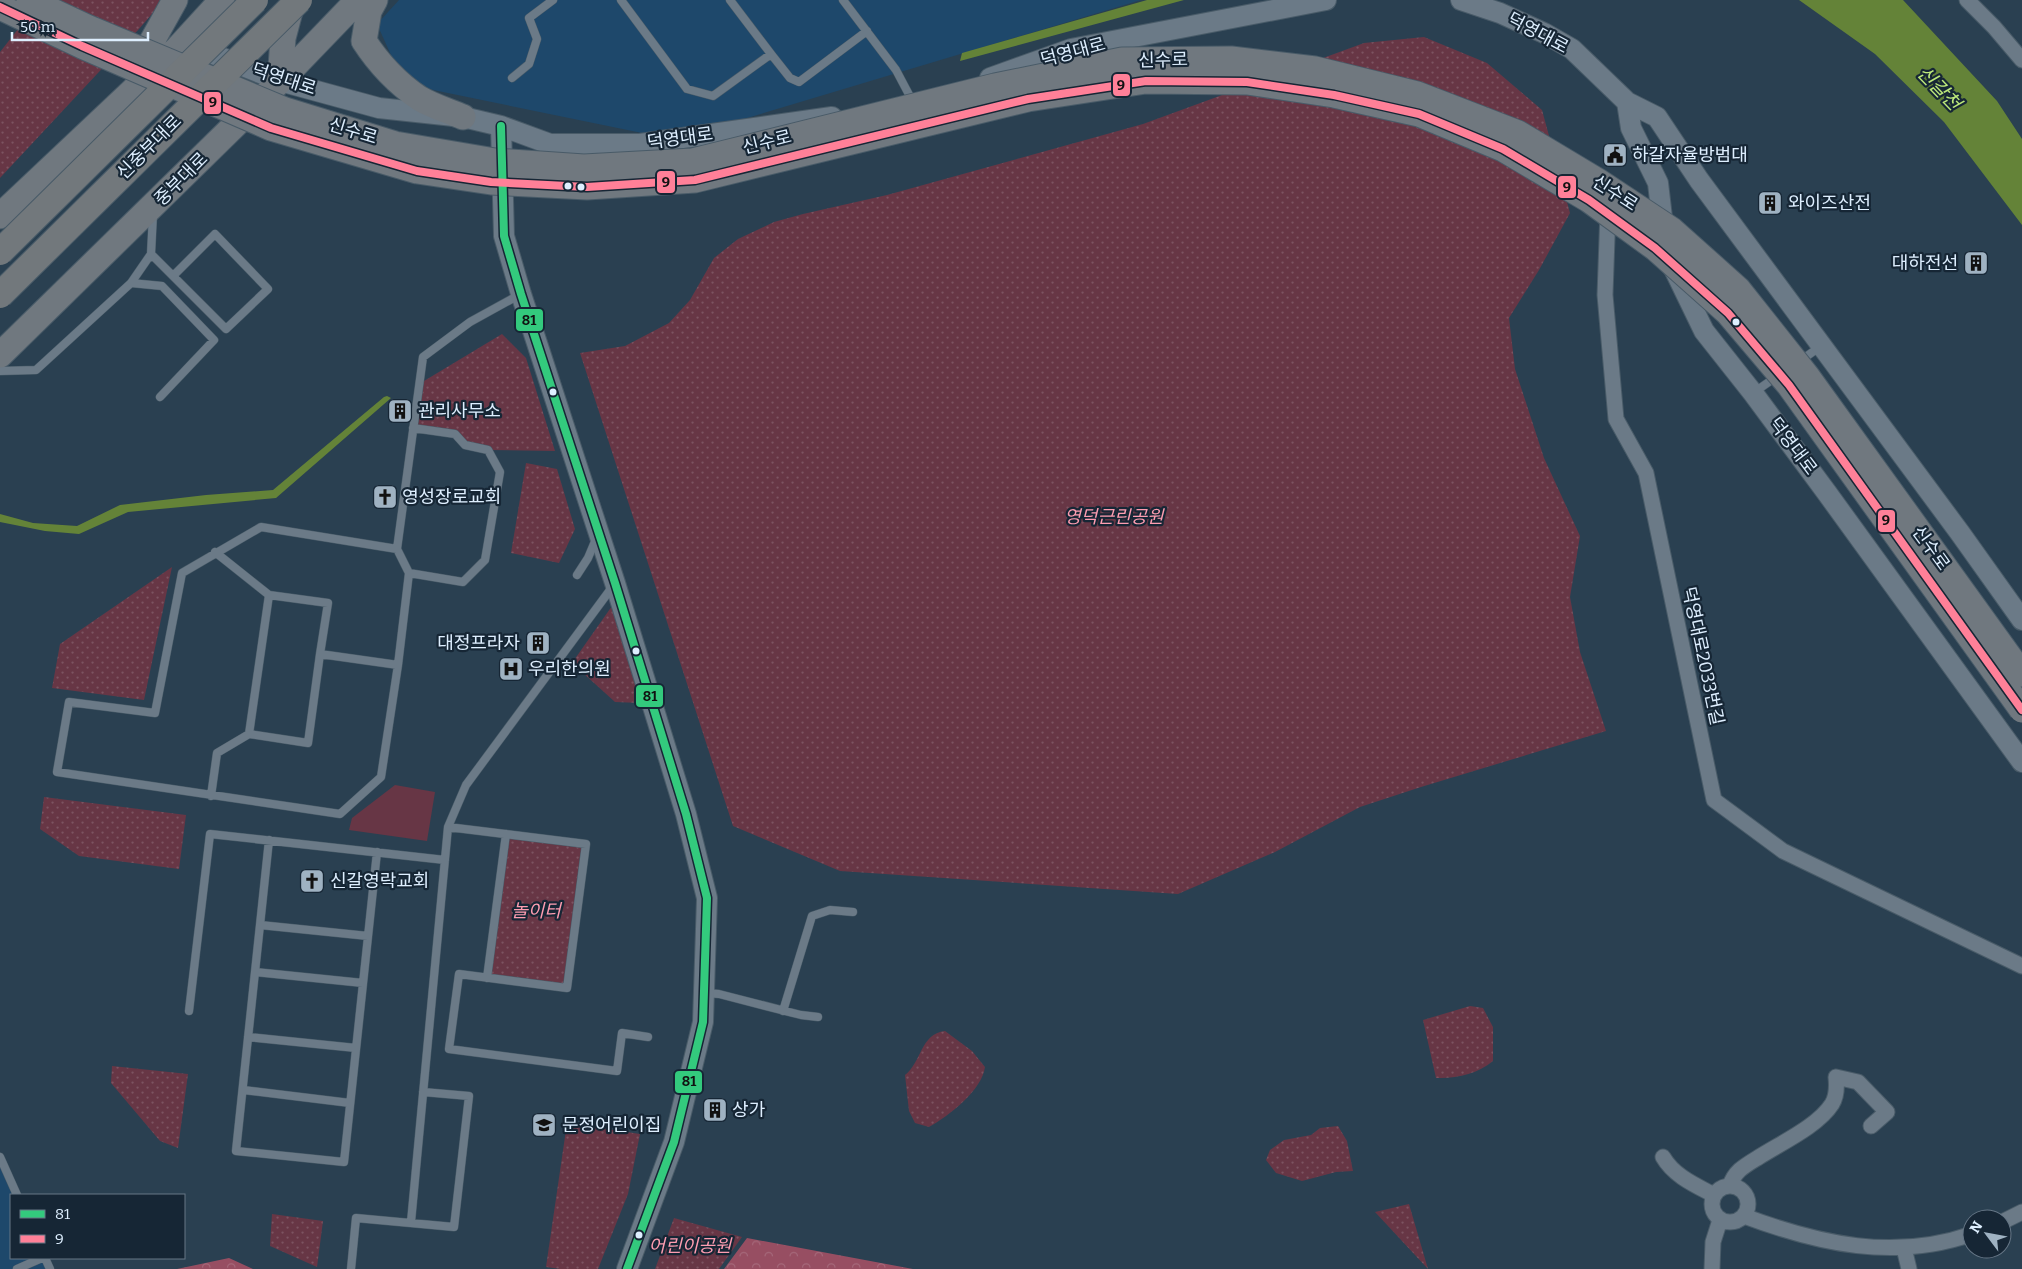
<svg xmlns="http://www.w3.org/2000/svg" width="2022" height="1269" viewBox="0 0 2022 1269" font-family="Bitter,'Noto Sans KR',serif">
<defs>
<pattern id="grass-dots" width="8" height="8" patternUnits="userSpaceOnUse" patternTransform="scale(1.25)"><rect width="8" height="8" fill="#673645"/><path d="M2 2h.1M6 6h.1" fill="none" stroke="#7c5361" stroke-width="1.8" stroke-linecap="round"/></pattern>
<pattern id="forest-crowns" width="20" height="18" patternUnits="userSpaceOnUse" patternTransform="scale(1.25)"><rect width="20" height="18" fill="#974e62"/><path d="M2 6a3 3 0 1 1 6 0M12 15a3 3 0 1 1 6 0" fill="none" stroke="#a5687a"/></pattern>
</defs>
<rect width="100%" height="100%" fill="#2a4051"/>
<!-- built -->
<path fill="#1e486b" d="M399 0H1141L704 131 647 134 404 84 377 24Z
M0 1157 17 1195H11V1258H45L50 1269H0Z"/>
<!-- grass -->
<path fill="url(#grass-dots)" d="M41 0H164L139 29 0 178V52Z
M1424 37 1487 63 1542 110 1570 213 1539 270 1509 318 1515 369 1544 458 1580 536 1570 597 1580 652 1606 731 1421 787 1360 807 1275 852 1178 894 840 871 733 826 580 353 625 346 669 323 690 300 714 258 738 239 774 222 803 214 887 195 1143 124 1364 43Z
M502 334 526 358 555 451 488 450 465 445 455 434 413 428 419 384Z
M526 463 557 469 575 529 559 563 511 553Z
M172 567 144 700 52 688 60 644Z
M612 606 641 703 615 702 572 663Z
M44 797 186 815 179 869 79 856 40 829Z
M506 834 586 844 567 988 487 978Z
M1470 1006 1483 1008 1493 1027V1061C1477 1074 1456 1079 1436 1078L1423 1020Z
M945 1031 972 1051 985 1067C982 1090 949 1116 929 1127L915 1123 909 1111 905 1075C922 1062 920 1034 945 1031Z
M112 1066 188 1074 178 1148 160 1141 111 1083Z
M567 1123 640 1134 628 1194 598 1269H560L546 1267Z
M1338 1126 1347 1141 1353 1171 1336 1172 1302 1181 1276 1173 1266 1160 1270 1150 1284 1140 1311 1135 1320 1128Z
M1409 1204 1428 1269 1375 1212Z
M272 1214 323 1221 317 1267 270 1246Z
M674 1218 742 1237 719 1269H655Z"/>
<!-- forest -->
<path fill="url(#forest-crowns)" d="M747 1238 913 1269H724Z
M229 1258 253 1269H177Z"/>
<!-- pitch -->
<path fill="#673645" d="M395 785 435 792 427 841 349 830 352 818Z"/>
<!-- water -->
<path fill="#648338" d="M1147 0H1184L960 61 962 53Z
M1799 0H1903L1997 101 2022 139V225L1944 122 1875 54Z
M387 396 391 398 276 498 128 512 79 534 45 531 0 522V514L33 523 77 526 120 505 206 495 273 490 384 397Z"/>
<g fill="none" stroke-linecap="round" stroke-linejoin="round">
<defs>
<path id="service" d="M621 0 687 89 713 96 771 54 790 78 799 82 867 31
M730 0 771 54
M843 0 896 70 914 104
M512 78 529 64 537 39 529 18 553 0
M151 254 226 329 268 289 215 234 173 276
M131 283 162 286 214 340 160 397
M1800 361 1821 346
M0 371 36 370 131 283 151 254 153 214
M1753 393 1776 377
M397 549 261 527 182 573 155 713 69 702 57 772 340 814 381 777 398 665 409 573 397 549 423 357 470 322 519 295
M409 573 463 582 485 560 500 472 488 450 465 445 455 434 413 428
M577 575 588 558 596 539
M269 595 328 603 320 654 398 665
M249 734 308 743 320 654
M211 796 217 753 249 734 269 595 215 552
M448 827 586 844 567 988 459 974 449 1049 617 1071 622 1033 648 1037
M269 840 236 1151 344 1162 377 852
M260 925 368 936
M255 972 363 983
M487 978 506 834
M706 993 719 994 801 1015 818 1017
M189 1011 210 834 445 860
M783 1011 812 916 830 910 853 912
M248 1037 356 1048
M243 1090 350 1103
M0 1157 17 1195
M411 1222 448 827 466 785 613 586
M45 1258 50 1269
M17 1269 42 1258
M351 1269 356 1218 454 1227 469 1096 423 1092"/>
<path id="minor" d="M1967 0 1994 27 2022 60
M1608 210 1605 295 1616 419 1646 473 1714 800 1783 851 2022 966
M1663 1157C1674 1176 1695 1185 1714 1195
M1712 1204a18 18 0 1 1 36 0a18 18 0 1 1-36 0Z
M1730 1186C1734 1171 1746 1165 1759 1157 1781 1143 1818 1126 1832 1104 1837 1096 1837 1087 1836 1077L1858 1082 1887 1112 1871 1126
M1744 1216C1819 1244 1894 1261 1972 1234
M2002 1222 2022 1212
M1904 1248 1909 1269
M1712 1269 1713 1242 1720 1220"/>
<path id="tertiary" d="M1461 0 1500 13 1544 33 1572 49 1627 102 1657 117 1699 180 1960 533 2022 620
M193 46 280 81 379 108 463 117 501 126 550 144H640L832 117
M990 78 1071 49 1326 0
M1627 102 1631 128 1658 183 1664 235
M501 126 504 236 521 294 615 583 686 814 707 898 703 1022 674 1142 627 1269
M1673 267 1704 331 1753 393 1827 493 2022 762"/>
<path id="primary" d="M375 0 369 11 364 41C379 64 397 83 419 98 432 106 449 111 463 117
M136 70 175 0
M280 81 283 38 293 0
M0 216 178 48 222 0
M0 355 280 81 358 0"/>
</defs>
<!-- service casing -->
<use href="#service" stroke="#495b68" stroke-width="9"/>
<!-- minor casing -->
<use href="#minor" stroke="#495b68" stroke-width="17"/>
<!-- tertiary casing -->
<use href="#tertiary" stroke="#495b68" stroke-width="22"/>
<!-- primary casing -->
<use href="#primary" stroke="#495b68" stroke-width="27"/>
<!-- service -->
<use href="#service" stroke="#6b7a87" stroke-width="8"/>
<!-- minor -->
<use href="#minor" stroke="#6b7a87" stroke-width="15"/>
<!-- tertiary -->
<use href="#tertiary" stroke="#6b7a87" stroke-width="20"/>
<!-- primary -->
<use href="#primary" stroke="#70787f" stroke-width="25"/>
<defs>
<path id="primary-bridge" d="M29 0 89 28 285 110 395 144 495 161 584 167 693 161 995 86 1122 60 1231 59 1315 69 1417 94 1518 133 1598 181 1672 230 1738 289 1807 376 2022 674
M0 7 82 46 271 128 417 171 491 182 587 187 695 180 1028 99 1146 81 1247 82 1334 95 1419 114 1503 149 1589 200 1655 248 1728 313 1789 385 2022 710"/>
<path id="trunk-bridge" d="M0 252 255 0
M0 295 299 0"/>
</defs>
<!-- primary-bridge casing -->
<use href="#primary-bridge" stroke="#495b68" stroke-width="27" stroke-linecap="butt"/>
<!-- trunk-bridge casing -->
<use href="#trunk-bridge" stroke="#495b68" stroke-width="28" stroke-linecap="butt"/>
<!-- primary-bridge -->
<use href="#primary-bridge" stroke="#70787f" stroke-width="25"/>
<!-- trunk-bridge -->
<use href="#trunk-bridge" stroke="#72787c" stroke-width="26"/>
<defs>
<path id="bus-1" d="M501 126 504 236 521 294 615 583 686 814 707 898 703 1022 674 1142 627 1269"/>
<path id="bus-2" d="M0 7 82 46 271 128 417 171 491 182 587 187 695 180 1028 99 1146 81 1247 82 1334 95 1419 114 1503 149 1589 200 1655 248 1728 313 1789 385 2022 710"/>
</defs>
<!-- bus-1 casing -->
<use href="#bus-1" stroke="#162635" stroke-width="11"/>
<!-- bus-2 casing -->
<use href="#bus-2" stroke="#162635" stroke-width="11"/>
<!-- bus-1 -->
<use href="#bus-1" stroke="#33ca7d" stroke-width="8"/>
<!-- bus-2 -->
<use href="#bus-2" stroke="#ff8098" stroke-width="8"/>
</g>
<!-- icons -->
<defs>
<symbol id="civic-square" viewBox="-11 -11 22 22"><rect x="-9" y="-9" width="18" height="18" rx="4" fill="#9fb2c2" stroke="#162635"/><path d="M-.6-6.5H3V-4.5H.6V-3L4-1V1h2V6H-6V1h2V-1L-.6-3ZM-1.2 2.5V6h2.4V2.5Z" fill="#111"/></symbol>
<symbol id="building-square" viewBox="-11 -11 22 22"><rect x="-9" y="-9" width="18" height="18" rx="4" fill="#9fb2c2" stroke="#162635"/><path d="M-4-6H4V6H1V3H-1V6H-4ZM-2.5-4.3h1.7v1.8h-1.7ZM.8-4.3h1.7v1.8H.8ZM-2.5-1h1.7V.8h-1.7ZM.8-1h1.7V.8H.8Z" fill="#111"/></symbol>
<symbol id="church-square" viewBox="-11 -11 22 22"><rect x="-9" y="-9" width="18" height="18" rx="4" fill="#9fb2c2" stroke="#162635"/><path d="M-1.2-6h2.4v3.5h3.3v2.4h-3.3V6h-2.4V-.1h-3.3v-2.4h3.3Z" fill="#111"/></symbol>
<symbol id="hospital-square" viewBox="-11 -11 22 22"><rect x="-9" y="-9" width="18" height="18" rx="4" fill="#9fb2c2" stroke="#162635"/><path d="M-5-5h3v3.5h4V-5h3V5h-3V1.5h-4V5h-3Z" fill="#111"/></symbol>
<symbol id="school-square" viewBox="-11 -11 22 22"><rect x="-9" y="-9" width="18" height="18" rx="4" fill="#9fb2c2" stroke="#162635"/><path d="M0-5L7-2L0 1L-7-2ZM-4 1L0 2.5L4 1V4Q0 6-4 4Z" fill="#111"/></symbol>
</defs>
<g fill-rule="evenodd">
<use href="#civic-square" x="1601" y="141" width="28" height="28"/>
<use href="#building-square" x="1756" y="189" width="28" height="28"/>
<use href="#building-square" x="1962" y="249" width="28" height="28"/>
<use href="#building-square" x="386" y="397" width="28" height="28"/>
<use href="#church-square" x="371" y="483" width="28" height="28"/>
<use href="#building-square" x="524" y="629" width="28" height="28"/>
<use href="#hospital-square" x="497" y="655" width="28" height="28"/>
<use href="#church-square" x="298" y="867" width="28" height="28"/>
<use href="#building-square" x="701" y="1096" width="28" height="28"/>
<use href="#school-square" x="530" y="1111" width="28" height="28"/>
</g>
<!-- markers -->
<g fill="#deefff" stroke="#162635" stroke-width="2">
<circle cx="568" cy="186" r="4.5"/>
<circle cx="581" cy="187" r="4.5"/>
<circle cx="1736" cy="322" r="4.5"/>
<circle cx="553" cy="392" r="4.5"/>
<circle cx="636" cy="651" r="4.5"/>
<circle cx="639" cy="1235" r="4.5"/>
</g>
<g text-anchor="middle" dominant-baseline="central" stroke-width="4.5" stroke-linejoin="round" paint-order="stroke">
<!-- street labels -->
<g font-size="18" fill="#deefff" stroke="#162635">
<text transform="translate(1538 33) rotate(28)">덕영대로</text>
<text transform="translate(1073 52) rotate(-15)">덕영대로</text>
<text transform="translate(1163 60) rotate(-1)">신수로</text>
<text transform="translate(284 79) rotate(18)">덕영대로</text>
<text transform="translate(353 131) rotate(17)">신수로</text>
<text transform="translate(680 138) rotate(-8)">덕영대로</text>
<text transform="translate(767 142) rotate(-14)">신수로</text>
<text transform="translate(149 147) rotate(-45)">신중부대로</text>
<text transform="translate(181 179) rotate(-45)">중부대로</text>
<text transform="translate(1615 193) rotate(33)">신수로</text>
<text transform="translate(1793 446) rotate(53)">덕영대로</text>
<text transform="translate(1931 548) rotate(54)">신수로</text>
<text transform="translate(1703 656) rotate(78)">덕영대로2033번길</text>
</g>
<!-- poi labels -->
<g font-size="18" fill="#deefff" stroke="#162635" text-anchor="start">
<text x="1632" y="155">하갈자율방범대</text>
<text x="1788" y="203">와이즈산전</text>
<text x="1958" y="263" text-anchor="end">대하전선</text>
<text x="418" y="411">관리사무소</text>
<text x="402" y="497">영성장로교회</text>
<text x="520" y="643" text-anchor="end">대정프라자</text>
<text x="528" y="669">우리한의원</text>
<text x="330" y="881">신갈영락교회</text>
<text x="732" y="1110">상가</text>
<text x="562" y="1125">문정어린이집</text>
</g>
<!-- park labels -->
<g font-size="18" font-style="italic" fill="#fe9db1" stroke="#162635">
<text x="1114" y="517">영덕근린공원</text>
<text x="536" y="911">놀이터</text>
<text x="690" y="1246">어린이공원</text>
</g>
<!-- water labels -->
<g font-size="19" font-style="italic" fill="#beea7b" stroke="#162635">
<text transform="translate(1939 88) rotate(46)">신갈천</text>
</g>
</g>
<g stroke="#162635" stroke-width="2">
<rect x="1112" y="73" width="19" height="24" rx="5" fill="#ff8098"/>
<rect x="203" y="91" width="19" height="24" rx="5" fill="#ff8098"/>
<rect x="656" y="170" width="20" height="24" rx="5" fill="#ff8098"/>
<rect x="1557" y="175" width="20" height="24" rx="5" fill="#ff8098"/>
<rect x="515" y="308" width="29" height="24" rx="5" fill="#33ca7d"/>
<rect x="1877" y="509" width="19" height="24" rx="5" fill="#ff8098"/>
<rect x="635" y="684" width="29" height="24" rx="5" fill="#33ca7d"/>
<rect x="674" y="1070" width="29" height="24" rx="5" fill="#33ca7d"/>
</g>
<g font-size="14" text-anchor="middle" font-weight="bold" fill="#111">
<text x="1121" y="90">9</text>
<text x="213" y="107">9</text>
<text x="666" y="187">9</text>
<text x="1567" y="192">9</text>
<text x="529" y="325">81</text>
<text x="1886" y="525">9</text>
<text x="650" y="701">81</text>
<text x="689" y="1086">81</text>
</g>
<!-- legend -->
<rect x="10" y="1194" width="175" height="65" fill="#162635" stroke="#667686"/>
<rect x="20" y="1210" width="25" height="8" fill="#33ca7d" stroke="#667686"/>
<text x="55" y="1219" font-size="15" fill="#deefff">81</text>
<rect x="20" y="1235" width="25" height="8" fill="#ff8098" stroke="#667686"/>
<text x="55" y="1244" font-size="15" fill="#deefff">9</text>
<!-- north arrow -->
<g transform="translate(1987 1234) rotate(302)"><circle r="24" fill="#162635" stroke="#667686"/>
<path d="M0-4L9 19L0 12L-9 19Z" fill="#9fb2c2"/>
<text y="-8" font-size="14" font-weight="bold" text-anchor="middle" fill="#deefff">N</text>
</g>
<!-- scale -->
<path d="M12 32v8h136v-8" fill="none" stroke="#deefff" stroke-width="2.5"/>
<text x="20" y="32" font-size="15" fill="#deefff" stroke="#162635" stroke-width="4" paint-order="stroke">50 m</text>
</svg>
